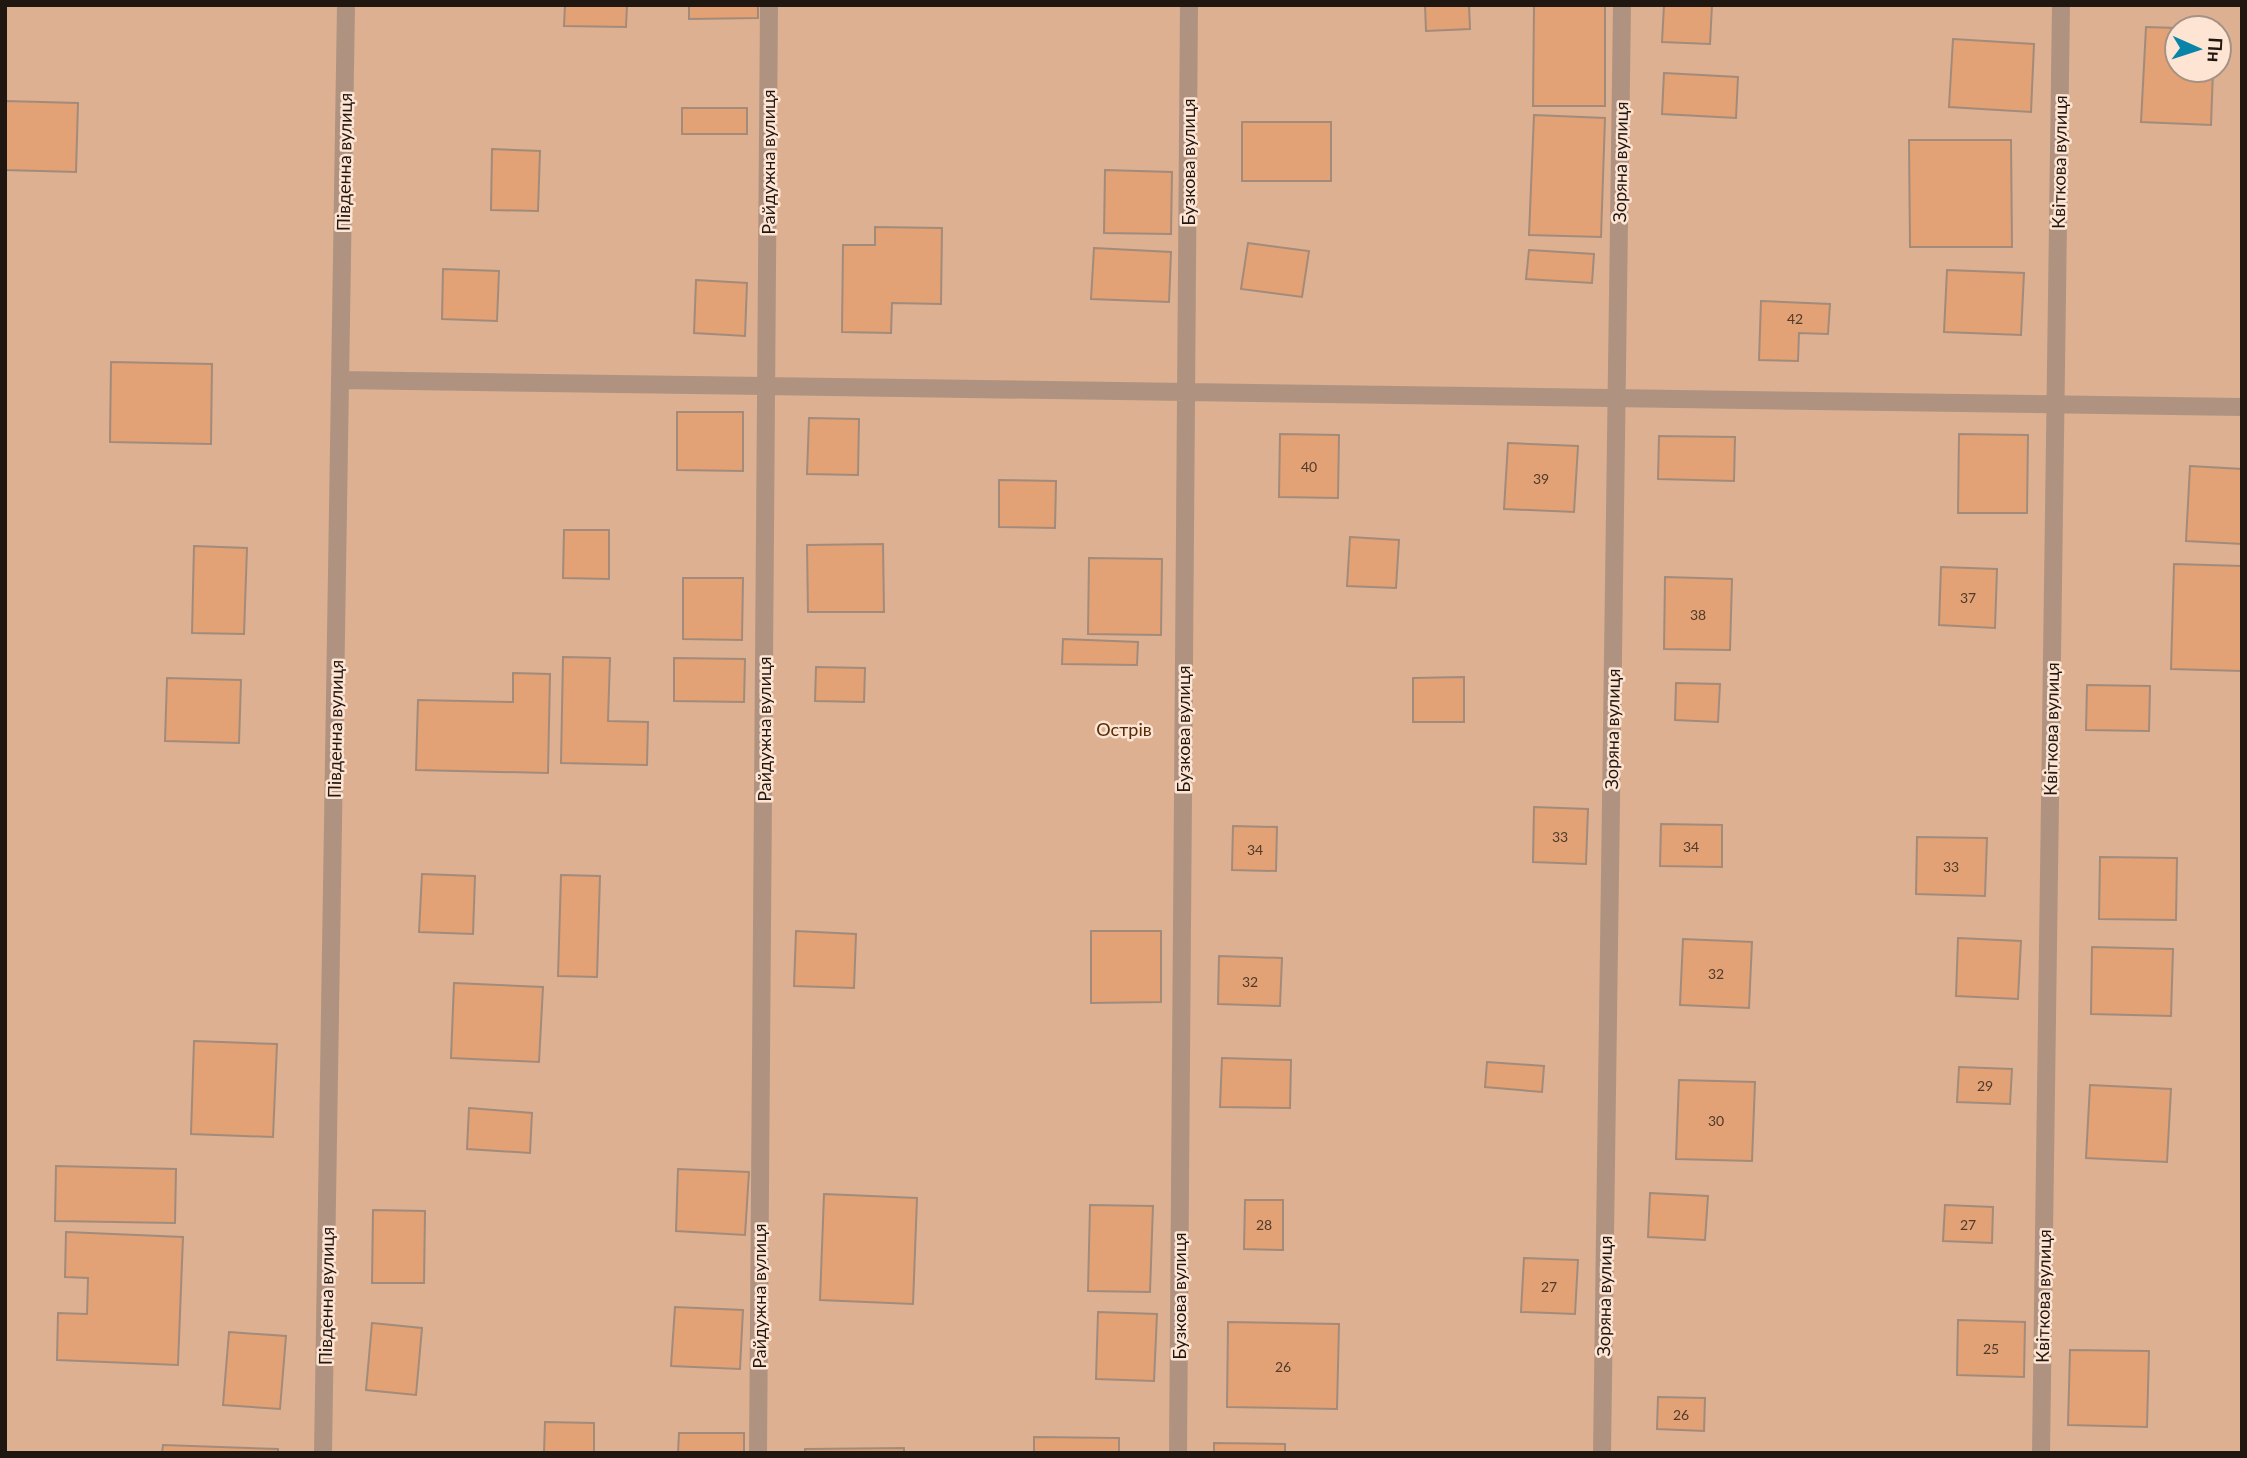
<svg xmlns="http://www.w3.org/2000/svg" width="2247" height="1458" viewBox="0 0 2247 1458" font-family="Lato,sans-serif">
<rect width="100%" height="100%" fill="#fee4d3"/>
<!-- green -->
<path fill="#ddb091" fill-rule="evenodd" d="M5 5H2242V1453H5ZM2177 28H2219V70H2177Z"/>
<!-- building -->
<path fill="#e2a276" stroke="#a38b7b" stroke-width="2" d="M565 5H627L626 27 564 26Z
M689 5H758V18L689 19Z
M1425 5H1469L1470 29 1426 31Z
M1534 5H1605V106H1533Z
M1664 5H1712L1710 44 1662 42Z
M2146 27 2177 28V70H2213L2211 125 2141 122Z
M1953 39 2034 44 2031 112 1949 107Z
M1664 73 1738 77 1736 118 1662 114Z
M5 101 78 103 76 172 5 170Z
M682 108H747V134H682Z
M1534 115 1605 118 1601 237 1529 235Z
M1242 122H1331V181H1242Z
M1909 140H2011L2012 247H1910Z
M492 149 540 151 538 211 491 210Z
M1105 170 1172 172 1171 234 1104 233Z
M875 227 942 228 941 304 892 303 891 333 842 332 843 245H875Z
M1248 243 1309 251 1302 297 1241 289Z
M1094 248 1171 252 1169 302 1091 299Z
M1529 250 1594 254 1592 283 1526 279Z
M443 269 499 271 497 321 442 319Z
M1947 270 2024 273 2021 335 1944 332Z
M696 280 747 283 745 336 694 333Z
M1761 301 1830 304 1828 334 1799 333 1798 361 1759 360Z
M111 362 212 364 211 444 110 442Z
M677 412H743V471L677 470Z
M809 418 859 419 858 475 807 474Z
M1280 434 1339 435 1338 498 1279 497Z
M1959 434 2028 435 2027 513H1958Z
M1659 436 1735 437 1734 481 1658 479Z
M1508 443 1578 446 1574 512 1504 509Z
M2190 466 2242 469V544L2186 541Z
M999 480 1056 481 1055 528 999 527Z
M564 530H609V579L563 578Z
M1350 537 1399 540 1396 588 1347 586Z
M883 544 884 612H808L807 545Z
M194 546 247 548 244 634 192 633Z
M1089 558 1162 559 1161 635 1088 634Z
M2174 564 2242 566V671L2171 669Z
M1941 567 1997 569 1995 628 1939 625Z
M1665 577 1732 579 1730 650 1664 649Z
M683 578H743L742 640 683 639Z
M1063 639 1138 642 1137 665 1062 664Z
M563 657 610 658 608 721 648 722 647 765 561 763Z
M674 658 745 659 744 702 674 701Z
M816 667 865 668 864 702 815 701Z
M513 673 550 674 548 773 416 770 418 700 513 702Z
M1464 677V722H1413V678Z
M167 678 241 680 239 743 165 741Z
M1676 683 1720 684 1718 722 1675 720Z
M2087 685 2150 686 2149 731 2086 730Z
M1534 807 1588 809 1586 864 1533 862Z
M1661 824 1722 825V867L1660 866Z
M1233 826 1277 827 1276 871 1232 870Z
M1917 837 1987 838 1985 896 1916 894Z
M2100 857 2177 858 2176 920 2099 919Z
M422 874 475 876 473 934 419 932Z
M561 875 600 876 597 977 558 976Z
M796 931 856 934 854 988 794 986Z
M1091 931H1161V1002L1091 1003Z
M1958 938 2021 941 2018 999 1956 996Z
M1683 939 1752 942 1749 1008 1680 1005Z
M2092 947 2173 949 2171 1016 2091 1014Z
M1219 956 1282 958 1280 1006 1218 1004Z
M454 983 543 987 539 1062 451 1058Z
M194 1041 277 1044 273 1137 191 1134Z
M1222 1058 1291 1060 1290 1108 1220 1107Z
M1487 1062 1544 1066 1542 1092 1485 1087Z
M1959 1067 2012 1069 2010 1104 1957 1102Z
M1679 1080 1755 1082 1752 1161 1676 1159Z
M2090 1085 2171 1089 2167 1162 2086 1158Z
M469 1108 532 1113 530 1153 467 1149Z
M56 1166 176 1169 175 1223 55 1221Z
M678 1169 749 1172 745 1235 676 1231Z
M1650 1193 1708 1196 1705 1240 1648 1237Z
M824 1194 917 1198 913 1304 820 1300Z
M1245 1200H1283V1250L1244 1249Z
M1090 1205 1153 1206 1150 1292 1088 1291Z
M1945 1205 1993 1207 1992 1243 1943 1241Z
M373 1210 425 1211 424 1283H372Z
M66 1232 183 1237 178 1365 57 1360 58 1313 87 1314 88 1278 65 1277Z
M1524 1258 1578 1260 1575 1314 1521 1312Z
M675 1307 743 1310 740 1369 671 1366Z
M1098 1312 1157 1314 1154 1381 1096 1379Z
M1958 1320 2025 1322 2024 1377 1957 1375Z
M1228 1322 1339 1324 1337 1409 1227 1407Z
M372 1323 422 1328 416 1395 366 1390Z
M229 1332 286 1336 280 1409 223 1405Z
M2070 1350 2149 1351 2147 1427 2068 1425Z
M1658 1397 1705 1398 1704 1431 1657 1429Z
M545 1422 594 1423V1453H544Z
M679 1433H744V1453H678Z
M1034 1437 1119 1438V1453H1034Z
M1214 1443 1285 1444V1453H1214Z
M163 1445 278 1449V1453H162Z
M904 1448V1453H805V1449Z"/>
<g fill="none" stroke-linecap="round" stroke-linejoin="round">
<!-- street -->
<path stroke="#af9380" stroke-width="18" d="M340 380 2242 407
M323 1453 346 5
M758 1453 769 5
M1178 1453 1189 5
M1602 1453 1622 5
M2041 1453 2061 5"/>
</g>
<g text-anchor="middle" dominant-baseline="central" stroke-width="5" stroke-linejoin="round" paint-order="stroke">
<!-- number labels -->
<g font-size="14" fill="#503a2a">
<text x="1795" y="318">42</text>
<text x="1309" y="466">40</text>
<text x="1541" y="478">39</text>
<text x="1968" y="597">37</text>
<text x="1698" y="614">38</text>
<text x="1560" y="836">33</text>
<text x="1691" y="846">34</text>
<text x="1255" y="849">34</text>
<text x="1951" y="866">33</text>
<text x="1716" y="973">32</text>
<text x="1250" y="981">32</text>
<text x="1985" y="1085">29</text>
<text x="1716" y="1120">30</text>
<text x="1264" y="1224">28</text>
<text x="1968" y="1224">27</text>
<text x="1549" y="1286">27</text>
<text x="1991" y="1348">25</text>
<text x="1283" y="1366">26</text>
<text x="1681" y="1414">26</text>
</g>
<!-- street labels -->
<g font-size="18" fill="#201711" stroke="#fee4d3">
<text transform="translate(344 162) rotate(-89)">Південна вулиця</text>
<text transform="translate(768 162) rotate(-90)">Райдужна вулиця</text>
<text transform="translate(1188 162) rotate(-90)">Бузкова вулиця</text>
<text transform="translate(1620 162) rotate(-89)">Зоряна вулиця</text>
<text transform="translate(2059 162) rotate(-89)">Квіткова вулиця</text>
<text transform="translate(335 729) rotate(-89)">Південна вулиця</text>
<text transform="translate(764 729) rotate(-90)">Райдужна вулиця</text>
<text transform="translate(1183 729) rotate(-90)">Бузкова вулиця</text>
<text transform="translate(1612 729) rotate(-89)">Зоряна вулиця</text>
<text transform="translate(2051 729) rotate(-89)">Квіткова вулиця</text>
<text transform="translate(326 1296) rotate(-89)">Південна вулиця</text>
<text transform="translate(759 1296) rotate(-90)">Райдужна вулиця</text>
<text transform="translate(1179 1296) rotate(-90)">Бузкова вулиця</text>
<text transform="translate(1604 1296) rotate(-89)">Зоряна вулиця</text>
<text transform="translate(2043 1296) rotate(-89)">Квіткова вулиця</text>
</g>
<!-- park labels -->
<g font-size="18" fill="#542b07" stroke="#fee4d3">
<text x="1124" y="729">Острів</text>
</g>
</g>
<!-- border -->
<rect width="2247" height="1458" fill="none" stroke="#201711" stroke-width="14"/>
<!-- north arrow -->
<g transform="translate(2198 49) rotate(93)"><circle r="33" fill="#fee4d3" stroke="#a59285" stroke-width="2"/>
<path d="M0-5L12 26L0 18L-12 26Z" fill="#0884a8"/>
<text y="-10" font-size="19" font-weight="bold" text-anchor="middle" fill="#201711">Пн</text>
</g>
</svg>
